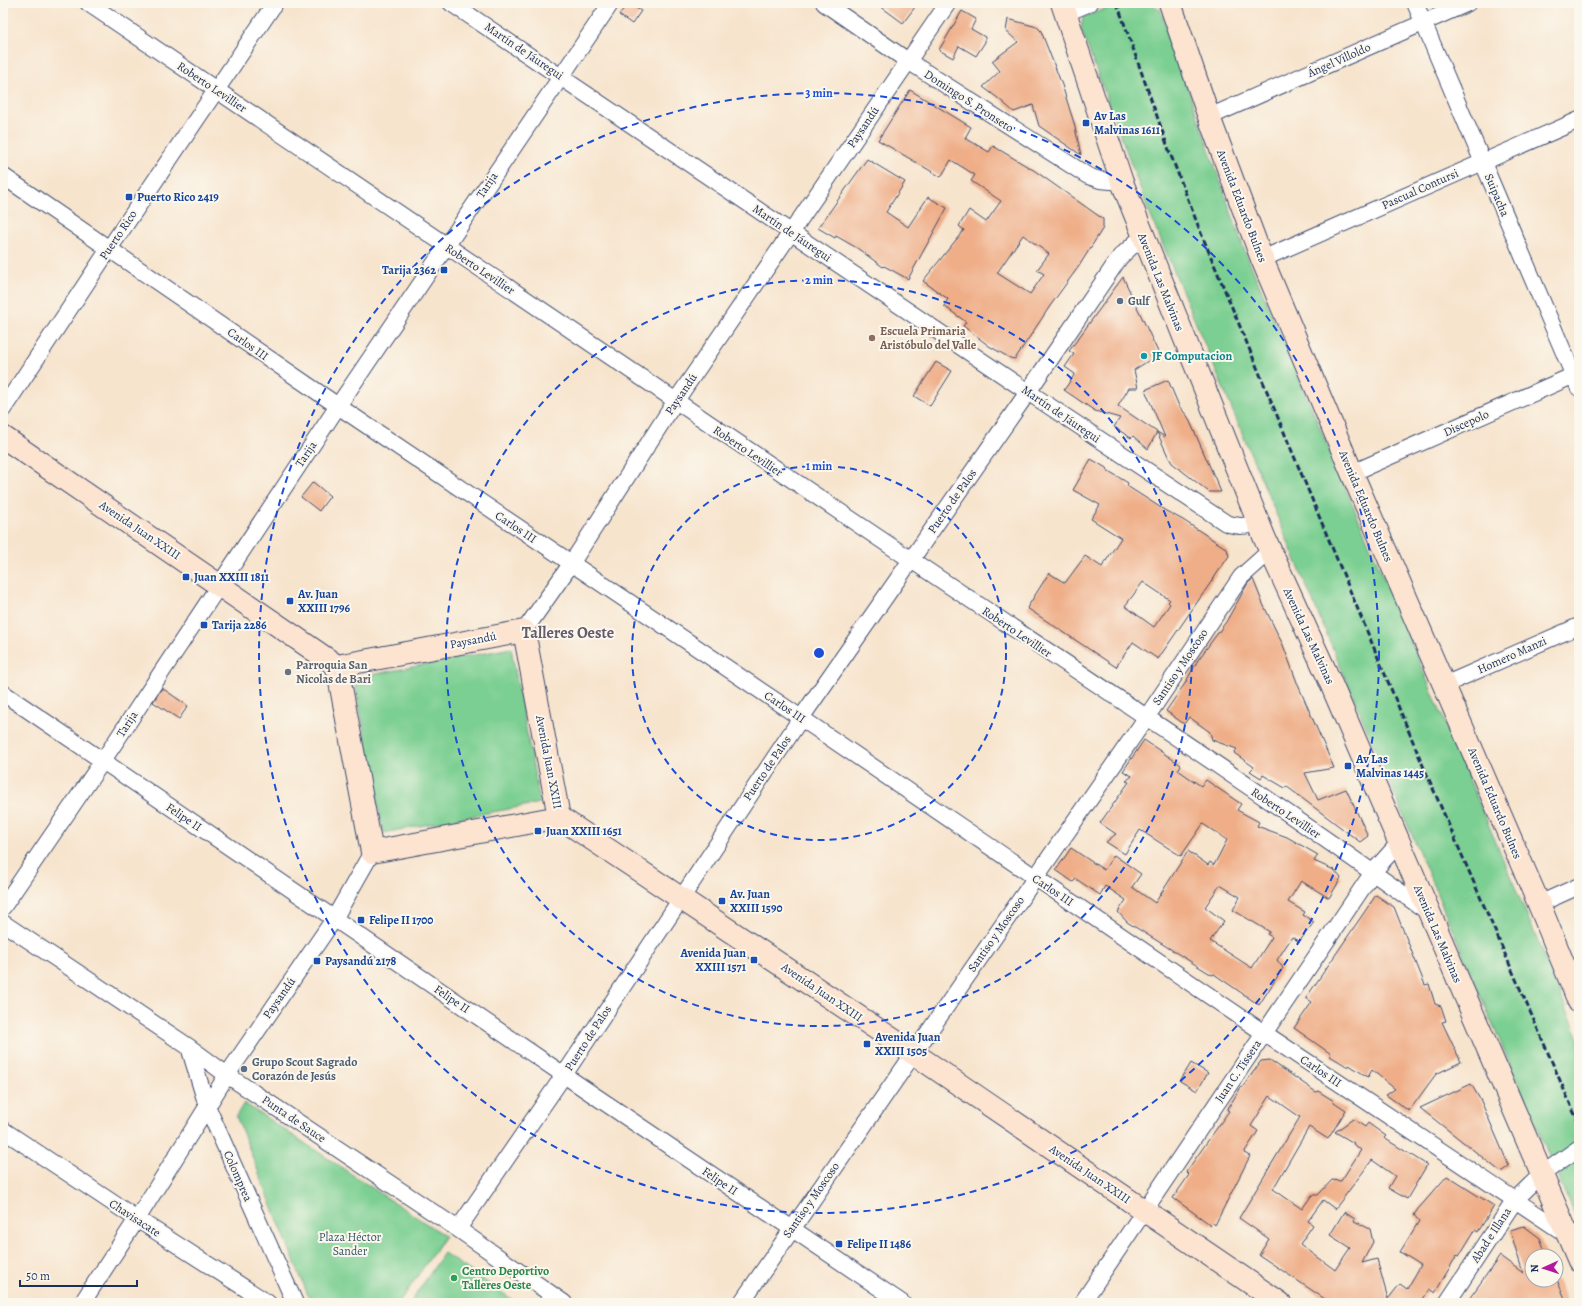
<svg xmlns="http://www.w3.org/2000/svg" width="1582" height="1306" viewBox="0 0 1582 1306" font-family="Alegreya,serif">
<rect width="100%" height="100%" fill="#fbf7ec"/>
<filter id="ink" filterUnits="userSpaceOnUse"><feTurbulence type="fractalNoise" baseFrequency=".025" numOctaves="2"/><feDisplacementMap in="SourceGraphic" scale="8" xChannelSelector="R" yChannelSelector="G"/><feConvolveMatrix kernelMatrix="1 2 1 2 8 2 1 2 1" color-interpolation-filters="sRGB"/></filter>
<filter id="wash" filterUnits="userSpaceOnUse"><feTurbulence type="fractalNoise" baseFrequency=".012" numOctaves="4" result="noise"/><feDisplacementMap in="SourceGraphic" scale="16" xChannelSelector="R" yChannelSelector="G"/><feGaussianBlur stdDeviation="0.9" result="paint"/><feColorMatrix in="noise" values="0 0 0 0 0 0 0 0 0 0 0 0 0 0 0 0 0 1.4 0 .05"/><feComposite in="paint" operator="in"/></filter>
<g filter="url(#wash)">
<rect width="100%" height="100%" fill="#f7e4cd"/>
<!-- green -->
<path fill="#7bcf92" stroke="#4b7f78" d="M1122 3H1149L1160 9 1244 249 1579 1038V1226L1370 737 1149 212 1081 29 1083 17Z
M511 648 540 803 383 833 354 678Z
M244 1103 445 1236 399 1303H311L236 1116Z
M444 1253 517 1303H410Z"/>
<g id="blocks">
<!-- building -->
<path fill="#efae88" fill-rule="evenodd" d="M628 3 641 11 632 24 619 15Z
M876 3H918L903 23Z
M962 11 976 19 971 29 985 37V42L976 56 959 46 953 58 939 50Z
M1008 19 1037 27 1041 31 1062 85 1074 123 1081 155 1039 126 1033 105 1014 112 999 99 983 87 1000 71 992 61 1018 42 1006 31Z
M910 90 971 127 965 138 989 152 993 146 1035 171 1103 219V228L1079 266 1050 306 1015 359 1010 358 989 346 963 326 966 322 944 306 948 299 923 281 964 230 959 226 969 210 986 222 1001 201 971 181 975 175 951 160 941 177 878 140ZM1023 235 1049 254 1037 270 1044 274 1030 294 997 273Z
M867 159 905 182 886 212 908 227 928 197 947 208 908 279 884 266 883 267 857 248 836 236 835 238 818 228Z
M1123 277 1159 354 1134 370 1138 388H1129L1118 406 1157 432 1148 449 1133 436 1131 438 1114 427 1120 418 1095 411 1064 390 1075 374 1065 367 1074 354 1069 351Z
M936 362 952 371 930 406 914 396Z
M1168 380 1179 406 1188 417 1221 492H1209L1172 463 1168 456 1157 432 1165 437 1145 390Z
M1091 459 1108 469 1107 470 1128 483 1127 486 1166 511 1183 520 1227 549 1229 556 1158 659 1133 642 1116 667 1027 608 1049 573 1065 583 1085 556 1102 567 1121 538 1091 519 1100 505 1073 490ZM1143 582 1170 600 1168 602 1170 604 1154 627 1125 606Z
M313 482 330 496 319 511 301 497Z
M1253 579 1263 604 1283 645 1298 685 1334 768 1305 773 1318 800 1346 789 1368 836 1360 842 1286 786 1285 788 1263 775 1261 778 1250 771 1254 767 1234 753 1237 749 1212 740 1210 732 1189 717 1184 724 1166 711 1184 685 1198 660 1226 622 1248 583Z
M162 688 188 706 179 719 153 702Z
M1144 740 1181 765 1178 770 1201 786 1206 780 1241 804 1237 810 1259 822 1257 826 1287 837 1318 855 1314 861 1334 870 1341 878 1329 898 1301 881 1288 902 1305 912 1303 915 1314 922 1299 942 1292 937 1277 960 1283 968 1259 1005 1214 974 1212 975 1127 922 1118 912 1126 900 1105 886 1100 895 1076 879 1073 882 1056 870 1071 848 1104 870 1114 855 1141 874 1132 887 1155 903 1188 851 1208 865 1210 862 1214 865 1227 840 1203 824 1181 856 1140 830 1125 854 1106 842 1116 834 1100 823 1129 782 1126 781 1132 776 1123 771ZM1220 885 1240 897 1233 910 1270 932 1267 934 1272 937 1252 968 1210 941 1224 921 1205 907Z
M1376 895 1394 907 1425 985 1429 984 1435 1004 1441 1006 1446 1021 1442 1022 1461 1062 1436 1074 1409 1111 1386 1095 1395 1089 1372 1070 1368 1077 1349 1065 1348 1067 1330 1056 1331 1054 1294 1028 1312 1002 1306 998Z
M1270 1060 1316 1092 1318 1091 1334 1101V1102L1346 1110 1328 1139 1309 1127 1273 1189 1302 1209 1312 1195H1318L1332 1180 1341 1181 1361 1150 1353 1144 1354 1143 1335 1132 1353 1119 1365 1127 1368 1123 1386 1136 1384 1138 1427 1165 1407 1199 1388 1188 1395 1176 1372 1160 1335 1209 1323 1200 1308 1221 1313 1225 1300 1244 1335 1270 1350 1248 1330 1235 1344 1212 1355 1219 1354 1221 1370 1229 1373 1242 1362 1263 1377 1259 1388 1299 1400 1284 1407 1289 1421 1265 1400 1252 1419 1221 1414 1215 1418 1209 1447 1176 1494 1206 1478 1232 1475 1230 1459 1256 1457 1255 1435 1293 1429 1289 1422 1301 1424 1303H1331L1259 1255 1269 1239 1239 1218 1300 1117 1270 1096 1251 1126 1258 1131 1244 1153 1250 1156 1215 1225 1213 1223 1211 1225 1173 1198 1189 1175 1186 1172 1229 1111 1227 1110 1241 1087 1242 1088 1261 1061Z
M1191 1063 1208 1073 1197 1091 1180 1081Z
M1471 1084 1481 1101 1509 1166 1501 1172 1420 1108Z
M1524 1226 1540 1238 1547 1256H1532V1280H1557L1567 1303H1466L1500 1256 1523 1273 1510 1230Z"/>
</g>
</g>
<g filter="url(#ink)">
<use href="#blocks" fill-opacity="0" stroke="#3c4a6f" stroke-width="1"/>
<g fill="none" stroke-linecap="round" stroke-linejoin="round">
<defs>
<path id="minor" d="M88 3C340 172 590 345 843 514 1038 646 1237 774 1428 912
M451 3 1028 392 1226 523C1238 527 1246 527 1258 522
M824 3 908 61 1088 176 1100 180 1122 182
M1415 3 1579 388
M1066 13 1090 3
M1209 117 1468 3
M3 176 338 406 801 718 1264 1033 1569 1236
M1262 259 1579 120
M3 409 109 249 275 3
M1352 473 1579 373
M524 631 571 564 675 402 948 3
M1444 685 1579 626
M3 693 564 1075 902 1303
M1539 904 1579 886
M3 907 102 762 338 406 611 3
M3 923 189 1047 227 1075 458 1229 564 1303
M189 1047 207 1106 295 1303
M3 1130 137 1219 268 1303
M458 1229 564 1075 801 718 1028 392 1120 257 1143 236
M82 1303 137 1219 227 1075 334 919 372 852
M741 1303 1146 718 1241 577 1270 551
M1082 1303 1373 872 1399 843
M1447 1303 1515 1200 1542 1174 1579 1148"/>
<path id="secondary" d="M1062 3 1122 182 1265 539 1329 679 1579 1261
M1170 3 1209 117 1262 259 1352 473 1539 904 1579 1002
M3 437 337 666 372 852 559 817
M337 666 524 631 559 817 913 1053 1280 1303"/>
</defs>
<!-- minor casing -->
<use href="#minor" stroke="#3c4a6f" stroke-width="18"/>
<!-- secondary casing -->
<use href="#secondary" stroke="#3c4a6f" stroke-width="24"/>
<!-- minor -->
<use href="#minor" stroke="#fff" stroke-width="16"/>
<!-- secondary -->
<use href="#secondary" stroke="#fde4d1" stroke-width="22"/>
<!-- rail -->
<path stroke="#1b2f5e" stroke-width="3" stroke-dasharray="6 3" stroke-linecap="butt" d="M1117 3 1170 153 1201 233 1424 768 1579 1124"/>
</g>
</g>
<!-- distance rings -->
<g fill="none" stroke="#1d4ed8" stroke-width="2" stroke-dasharray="7 5">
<circle cx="819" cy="653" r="187"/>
<circle cx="819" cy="653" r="373"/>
<circle cx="819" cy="653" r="560"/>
</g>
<!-- markers -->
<g fill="#1a4fb4" stroke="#fbf7ec" stroke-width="1.5">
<rect x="1082" y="119" width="8" height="8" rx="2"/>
<rect x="125" y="193" width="8" height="8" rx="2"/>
<rect x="440" y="266" width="8" height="8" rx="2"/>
<rect x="182" y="573" width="8" height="8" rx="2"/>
<rect x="286" y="597" width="8" height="8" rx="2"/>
<rect x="200" y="621" width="8" height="8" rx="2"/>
<rect x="1344" y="762" width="8" height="8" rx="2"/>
<rect x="534" y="827" width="8" height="8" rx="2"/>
<rect x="718" y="897" width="8" height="8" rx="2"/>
<rect x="357" y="916" width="8" height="8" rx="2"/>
<rect x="750" y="956" width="8" height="8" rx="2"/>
<rect x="313" y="957" width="8" height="8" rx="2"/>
<rect x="863" y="1040" width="8" height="8" rx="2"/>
<rect x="835" y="1240" width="8" height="8" rx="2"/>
</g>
<g fill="#5c6f8a" stroke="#fbf7ec" stroke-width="1.5">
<circle cx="1120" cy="301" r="4"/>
<circle cx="244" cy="1069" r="4"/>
</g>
<circle fill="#8d6e63" stroke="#fbf7ec" stroke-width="1.5" cx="872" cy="338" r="4"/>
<circle fill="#0f9aa8" stroke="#fbf7ec" stroke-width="1.5" cx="1144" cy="356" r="4"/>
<circle fill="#6b7280" stroke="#fbf7ec" stroke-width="1.5" cx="288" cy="672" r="4"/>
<circle fill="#2e9e5b" stroke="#fbf7ec" stroke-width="1.5" cx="454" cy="1278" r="4"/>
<g text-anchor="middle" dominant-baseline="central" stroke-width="4" stroke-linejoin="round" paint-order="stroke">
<!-- street labels -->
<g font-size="12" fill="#1b2f5e" stroke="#fbf7ec">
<text transform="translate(524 51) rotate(34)">Martín de Jáuregui</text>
<text transform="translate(1339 60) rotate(-24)">Ángel Villoldo</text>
<text transform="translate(212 87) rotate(34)">Roberto Levillier</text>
<text transform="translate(969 101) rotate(33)">Domingo S. Pronseto</text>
<text transform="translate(863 127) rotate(-56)">Paysandú</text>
<text transform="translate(487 185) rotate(-56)">Tarija</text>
<text transform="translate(1420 189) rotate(-24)">Pascual Contursi</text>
<text transform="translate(1497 195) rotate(67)">Suipacha</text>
<text transform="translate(1242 206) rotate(69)">Avenida Eduardo Bulnes</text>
<text transform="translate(792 233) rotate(34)">Martín de Jáuregui</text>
<text transform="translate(118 235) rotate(-56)">Puerto Rico</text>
<text transform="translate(480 269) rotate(34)">Roberto Levillier</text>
<text transform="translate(1161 282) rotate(68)">Avenida Las Malvinas</text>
<text transform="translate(248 344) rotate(35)">Carlos III</text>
<text transform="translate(681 394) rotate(-56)">Paysandú</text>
<text transform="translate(1061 414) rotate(34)">Martín de Jáuregui</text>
<text transform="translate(1466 423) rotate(-24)">Discepolo</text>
<text transform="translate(748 451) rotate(34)">Roberto Levillier</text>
<text transform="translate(306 454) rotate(-56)">Tarija</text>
<text transform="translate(952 501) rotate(-55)">Puerto de Palos</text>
<text transform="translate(1366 506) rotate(67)">Avenida Eduardo Bulnes</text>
<text transform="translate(516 527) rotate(34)">Carlos III</text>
<text transform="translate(140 530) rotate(34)">Avenida Juan XXIII</text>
<text transform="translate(1017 632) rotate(34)">Roberto Levillier</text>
<text transform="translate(1309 636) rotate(65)">Avenida Las Malvinas</text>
<text transform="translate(473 640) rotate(-11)">Paysandú</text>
<text transform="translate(1512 655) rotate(-24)">Homero Manzi</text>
<text transform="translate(1180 667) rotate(-56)">Santiso y Moscoso</text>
<text transform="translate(785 707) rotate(34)">Carlos III</text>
<text transform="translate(127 724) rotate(-57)">Tarija</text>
<text transform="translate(549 762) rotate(79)">Avenida Juan XXIII</text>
<text transform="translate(767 768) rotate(-56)">Puerto de Palos</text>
<text transform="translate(1495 803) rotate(67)">Avenida Eduardo Bulnes</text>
<text transform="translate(1286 813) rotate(34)">Roberto Levillier</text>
<text transform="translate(184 817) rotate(34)">Felipe II</text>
<text transform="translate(1053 890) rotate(34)">Carlos III</text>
<text transform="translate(996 934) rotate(-55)">Santiso y Moscoso</text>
<text transform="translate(1438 934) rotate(67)">Avenida Las Malvinas</text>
<text transform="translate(822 992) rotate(34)">Avenida Juan XXIII</text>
<text transform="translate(279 998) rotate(-55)">Paysandú</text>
<text transform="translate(452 999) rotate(34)">Felipe II</text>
<text transform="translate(588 1038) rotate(-57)">Puerto de Palos</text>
<text transform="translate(1238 1071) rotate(-56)">Juan C. Tissera</text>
<text transform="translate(1321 1071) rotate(34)">Carlos III</text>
<text transform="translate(294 1119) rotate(34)">Punta de Sauce</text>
<text transform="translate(1090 1174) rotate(34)">Avenida Juan XXIII</text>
<text transform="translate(238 1176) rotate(66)">Colomprea</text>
<text transform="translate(720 1181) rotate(34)">Felipe II</text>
<text transform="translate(811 1200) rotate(-55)">Santiso y Moscoso</text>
<text transform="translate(135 1218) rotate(33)">Chavisacate</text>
<text transform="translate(1491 1235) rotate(-57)">Abad e Illana</text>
</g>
<!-- transit labels -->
<g font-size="12" font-weight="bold" fill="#164399" stroke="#fbf7ec" text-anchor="start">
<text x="1094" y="116">Av Las<tspan x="1094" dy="14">Malvinas 1611</tspan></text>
<text x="137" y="197">Puerto Rico 2419</text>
<text x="436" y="270" text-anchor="end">Tarija 2362</text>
<text x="194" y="577">Juan XXIII 1811</text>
<text x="298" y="594">Av. Juan<tspan x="298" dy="14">XXIII 1796</tspan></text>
<text x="212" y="625">Tarija 2286</text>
<text x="1356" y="759">Av Las<tspan x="1356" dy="14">Malvinas 1445</tspan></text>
<text x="546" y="831">Juan XXIII 1651</text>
<text x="730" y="894">Av. Juan<tspan x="730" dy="14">XXIII 1590</tspan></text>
<text x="369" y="920">Felipe II 1700</text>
<text x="746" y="953" text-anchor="end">Avenida Juan<tspan x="746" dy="14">XXIII 1571</tspan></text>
<text x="325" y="961">Paysandú 2178</text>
<text x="875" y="1037">Avenida Juan<tspan x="875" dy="14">XXIII 1505</tspan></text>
<text x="847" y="1244">Felipe II 1486</text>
</g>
<!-- service labels -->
<g font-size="12" font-weight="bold" fill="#4e5e75" stroke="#fbf7ec" text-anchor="start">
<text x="1128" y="301">Gulf</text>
<text x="252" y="1062">Grupo Scout Sagrado<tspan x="252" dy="14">Corazón de Jesús</tspan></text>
</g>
<!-- education labels -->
<g font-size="12" font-weight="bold" fill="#785e54" stroke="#fbf7ec" text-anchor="start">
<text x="880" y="331">Escuela Primaria<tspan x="880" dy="14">Aristóbulo del Valle</tspan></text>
</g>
<!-- culture labels -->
<g font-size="12" font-weight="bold" fill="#0d838f" stroke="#fbf7ec" text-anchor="start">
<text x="1152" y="356">JF Computacion</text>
</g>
<!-- worship labels -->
<g font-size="12" font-weight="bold" fill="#5b616d" stroke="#fbf7ec" text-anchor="start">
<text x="296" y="665">Parroquia San<tspan x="296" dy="14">Nicolas de Bari</tspan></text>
</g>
<!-- park labels -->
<g font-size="12" fill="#33576b" stroke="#fbf7ec">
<text x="350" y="1237">Plaza Héctor<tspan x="350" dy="14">Sander</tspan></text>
</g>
<!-- leisure labels -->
<g font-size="12" font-weight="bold" fill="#27864d" stroke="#fbf7ec" text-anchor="start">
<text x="462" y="1271">Centro Deportivo<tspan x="462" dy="14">Talleres Oeste</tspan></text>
</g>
<!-- district labels -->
<g font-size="16" font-weight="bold" fill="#655b6d" stroke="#fbf7ec">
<text x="568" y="633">Talleres Oeste</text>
</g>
</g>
<circle cx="819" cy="653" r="6" fill="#1d4ed8" stroke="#fbf7ec" stroke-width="2"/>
<g font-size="12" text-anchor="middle" font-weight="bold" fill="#1d4ed8" stroke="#fbf7ec" stroke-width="4" stroke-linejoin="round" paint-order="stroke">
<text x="819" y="97">3 min</text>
<text x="819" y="284">2 min</text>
<text x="819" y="470">1 min</text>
</g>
<!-- margin -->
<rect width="1582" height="1306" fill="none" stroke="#fbf7ec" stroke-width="16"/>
<!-- north arrow -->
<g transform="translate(1544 1268) rotate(267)"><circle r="19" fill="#fbf7ec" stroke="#a1a7b3"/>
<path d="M0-3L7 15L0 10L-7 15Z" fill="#b5179e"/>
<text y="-6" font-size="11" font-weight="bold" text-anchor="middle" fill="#1b2f5e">N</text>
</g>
<!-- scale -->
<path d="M20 1280v6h117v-6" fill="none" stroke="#1b2f5e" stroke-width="2"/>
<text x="26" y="1280" font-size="12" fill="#1b2f5e" stroke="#fbf7ec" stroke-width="3" paint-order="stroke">50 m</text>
</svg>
